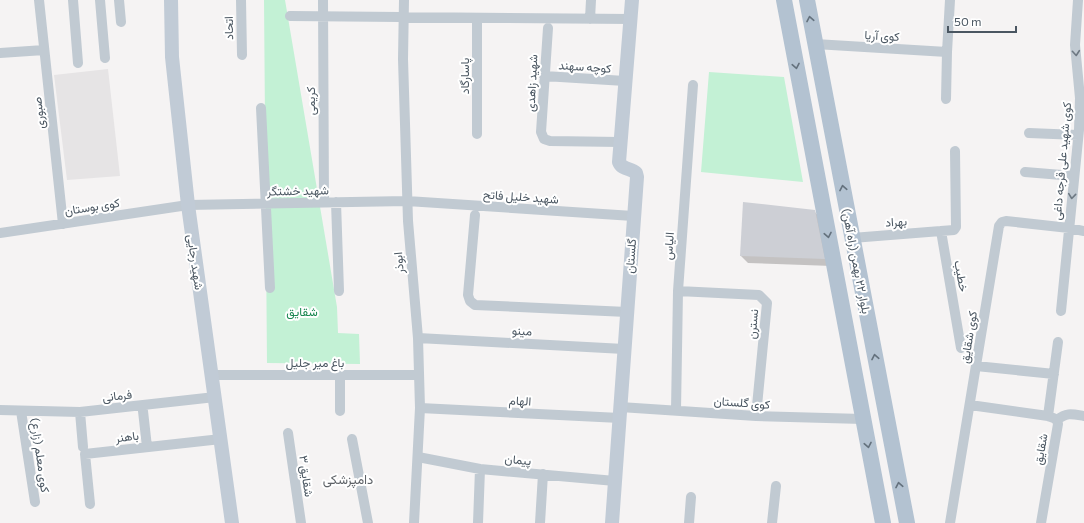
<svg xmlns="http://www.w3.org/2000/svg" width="1084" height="523" viewBox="0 0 1084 523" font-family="Commissioner,Vazirmatn,sans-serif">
<rect width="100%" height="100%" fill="#f5f3f3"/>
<!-- education -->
<path fill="#e6e4e5" d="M108 69 120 176 67 180 54 75Z"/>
<!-- green -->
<path fill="#c3f1d5" d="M264 0H285L337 307 338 333 359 334 360 364 267 363Z
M709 72 784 77 803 182 701 172Z"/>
<!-- shadow -->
<path fill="#0003" d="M744 203 814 211 821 219 832 266 748 263 741 256Z"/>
<!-- building -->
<path fill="#cdcfd5" d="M743 202 815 210 825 259 740 256Z"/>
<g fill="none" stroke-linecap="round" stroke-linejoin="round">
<!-- street -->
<path stroke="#c1cad2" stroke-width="10" d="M39 0 63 224
M73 0 78 63
M100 0 105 58
M119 0 121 22
M241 0 242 55
M323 0 324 202
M404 0 403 59 408 221 418 338 420 408 414 523
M290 16 631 19
M590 19 591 0
M548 28 541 132 544 139 550 141 620 142
M815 44 947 52
M0 53 44 50
M544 76 625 81
M946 99 947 52 950 0
M261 108 270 288
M1029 133 1078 135
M477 134V18
M1025 172 1074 176
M336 202 339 291
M475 215 468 295 470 301 475 305 627 312
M941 231 961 348
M0 233 188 205 407 201 633 216
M852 238 941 231 954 230 956 227 955 151
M678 291 759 295 767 303 756 416
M1061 311 1079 130 1080 98 1075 45 1078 0
M418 338 624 349
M976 366 1054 374
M212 375H419
M340 375V411
M970 405 1048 416C1053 418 1057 418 1058 424L1041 523
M620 407 756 416 863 419
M420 408 620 418
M0 410 80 412 215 397
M676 410 678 291 693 85
M21 411 35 502
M143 411 147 447
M80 412 83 447
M1048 416 1058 342
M1057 420C1067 412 1072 414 1084 416
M288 433 301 523
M352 439 368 523
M418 457 480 469 615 481
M90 504 85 454 221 439
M478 523 480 469
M540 523 543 474
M689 523 691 497
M772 523 776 486
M950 523 999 226 1002 222 1006 221 1069 228 1084 231"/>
<!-- secondary -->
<path stroke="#c1cbd6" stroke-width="14" d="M171 0 172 57 188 205 232 523
M612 523 637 177 636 173C631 168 622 170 619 162L632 0"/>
<!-- primary -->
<path stroke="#b3c2d1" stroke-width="16" d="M784 0 883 523
M807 0 907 523"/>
</g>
<!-- one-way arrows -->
<defs><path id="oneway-chevron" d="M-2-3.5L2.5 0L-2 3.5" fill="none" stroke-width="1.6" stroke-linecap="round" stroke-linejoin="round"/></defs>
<g stroke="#64717d">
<use href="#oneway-chevron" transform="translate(810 19) rotate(-101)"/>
<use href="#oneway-chevron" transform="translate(796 66) rotate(79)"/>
<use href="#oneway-chevron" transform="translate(843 188) rotate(-101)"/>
<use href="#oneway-chevron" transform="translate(828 235) rotate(79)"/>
<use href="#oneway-chevron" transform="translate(875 357) rotate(-101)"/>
<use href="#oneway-chevron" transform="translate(868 445) rotate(79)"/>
<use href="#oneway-chevron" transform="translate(899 485) rotate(-101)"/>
</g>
<g stroke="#6e7983">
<use href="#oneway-chevron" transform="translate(1076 53) rotate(85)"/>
<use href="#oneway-chevron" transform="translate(1072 196) rotate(96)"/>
</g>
<g text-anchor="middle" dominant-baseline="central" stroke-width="4" stroke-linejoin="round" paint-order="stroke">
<!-- street labels -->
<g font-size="12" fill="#4a5661" stroke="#fff">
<text transform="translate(228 28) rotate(-91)">اتحاد</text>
<text transform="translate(882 35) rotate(3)">کوی آریا</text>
<text transform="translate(585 66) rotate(4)">کوچه سهند</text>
<text transform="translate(464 76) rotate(-90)">پاسارگاد</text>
<text transform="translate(531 83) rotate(-87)">شهید زاهدی</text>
<text transform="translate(310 101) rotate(-90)">کریمی</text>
<text transform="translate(38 113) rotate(-96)">صبوری</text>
<text transform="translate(1061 161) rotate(-85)">کوی شهید علی قرجه داغی</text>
<text transform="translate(298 190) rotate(-1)">شهید خشتگر</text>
<text transform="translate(521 196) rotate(4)">شهید خلیل فاتح</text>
<text transform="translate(92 206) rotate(-9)">کوی بوستان</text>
<text transform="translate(896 221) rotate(-4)">بهراد</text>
<text transform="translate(668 246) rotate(-86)">الیاس</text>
<text transform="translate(630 256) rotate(-86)">گلستان</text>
<text transform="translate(857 261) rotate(79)">بلوار ۲۲ بهمن (راه آهن)</text>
<text transform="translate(196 262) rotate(82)">شهید رجایی</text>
<text transform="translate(398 263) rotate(-95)">ابوذر</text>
<text transform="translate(962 276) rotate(80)">خطیب</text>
<text transform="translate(752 324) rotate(-85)">نسترن</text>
<text transform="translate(522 330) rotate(3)">مینو</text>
<text transform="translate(968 337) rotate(-81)">کوی شقایق</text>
<text x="315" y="362">باغ میر جلیل</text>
<text transform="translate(117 395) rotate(-6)">فرمانی</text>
<text transform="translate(520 400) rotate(3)">الهام</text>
<text transform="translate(742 402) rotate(4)">کوی گلستان</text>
<text transform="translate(127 436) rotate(-7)">باهنر</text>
<text transform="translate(1040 449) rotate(-80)">شقایق</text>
<text transform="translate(41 455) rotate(82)">کوی معلم (زارع)</text>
<text transform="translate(518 459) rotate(5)">پیمان</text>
<text transform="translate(307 476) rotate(82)">شقایق ۳</text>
</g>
<!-- park labels -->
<g font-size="12" fill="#17864f" stroke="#fff">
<text x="302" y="311">شقایق</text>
</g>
<!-- neighbourhood labels -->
<g font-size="13" fill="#5f6368" stroke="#fff">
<text x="348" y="479">دامپزشکی</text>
</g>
</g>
<!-- scale -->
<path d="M948 26v6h68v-6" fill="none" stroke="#4a5661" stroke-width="2"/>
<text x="954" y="26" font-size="12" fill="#4a5661" stroke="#ffffff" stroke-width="3" paint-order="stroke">50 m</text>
</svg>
